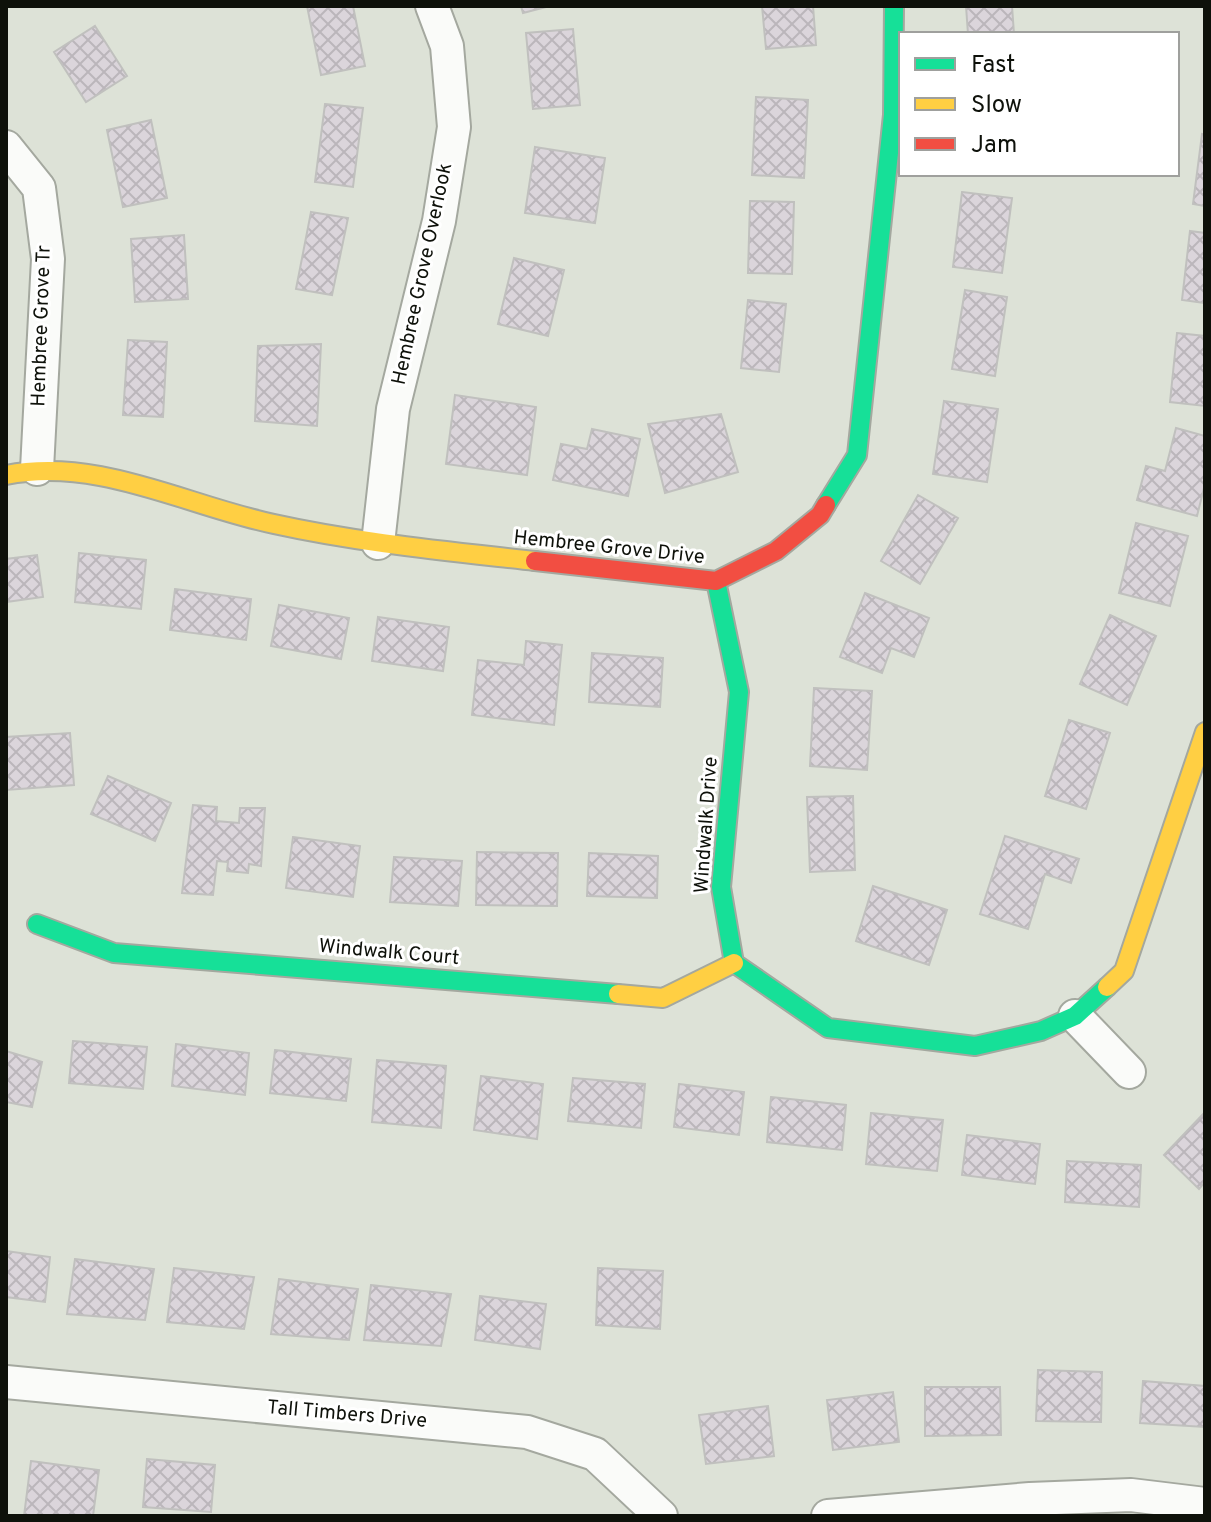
<svg xmlns="http://www.w3.org/2000/svg" width="1211" height="1522" viewBox="0 0 1211 1522" font-family="Overpass,sans-serif">
<defs>
<pattern id="building-cross-hatch" width="8" height="8" patternUnits="userSpaceOnUse" patternTransform="scale(2)"><rect width="8" height="8" fill="#dbd5db"/><path d="M0 0l8 8M0 8l8-8" fill="none" stroke="#bbb6bb"/></pattern>
</defs>
<rect width="100%" height="100%" fill="#dde2d7"/>
<!-- building -->
<path fill="url(#building-cross-hatch)" stroke="#c0c0be" stroke-width="2" d="M307 6H353L365 66 321 75Z
M521 6H550L523 13Z
M762 6H813L816 45 766 49Z
M966 6H1012L1014 34H968Z
M95 26 127 76 86 102 54 52Z
M573 29 580 105 533 109 526 33Z
M756 97 808 100 804 178 752 175Z
M325 104 363 108 353 187 315 182Z
M151 120 167 198 123 207 107 130Z
M1202 134 1205 135V206L1193 204Z
M535 147 605 158 595 223 525 213Z
M962 192 1012 198 1002 273 953 267Z
M750 201 794 202 792 274 748 273Z
M311 212 348 218 332 295 296 289Z
M1190 231 1205 233V303L1182 300Z
M184 235 188 299 135 302 131 239Z
M514 258 564 270 548 336 498 324Z
M965 290 1007 297 995 376 952 369Z
M748 300 786 304 779 372 741 368Z
M1177 333 1205 336V406L1170 402Z
M128 340 167 342 163 417 123 415Z
M321 344 317 426 255 421 258 346Z
M455 395 536 407 527 475 446 464Z
M944 401 998 409 987 482 933 474Z
M721 414 738 472 665 493 648 424Z
M1176 428 1205 436V484L1197 516 1137 500 1146 466 1165 471Z
M592 429 640 439 628 496 553 480 561 444 587 449Z
M918 495 958 518 920 584 881 561Z
M1136 523 1188 536 1170 606 1119 593Z
M79 553 146 560 141 609 75 602Z
M37 555 43 597 6 602V559Z
M175 589 251 599 246 640 170 630Z
M865 593 929 618 914 657 891 648 882 673 840 657Z
M279 605 349 618 341 659 271 646Z
M1110 615 1156 636 1127 705 1080 684Z
M378 617 449 627 443 671 372 661Z
M526 641 562 645 554 725 472 715 478 660 524 665Z
M592 653 663 658 660 707 589 702Z
M814 688 872 691 867 770 810 766Z
M1069 720 1110 733 1086 809 1045 796Z
M70 733 74 785 6 790V737Z
M108 776 171 803 155 841 91 814Z
M853 796 855 870 810 872 807 797Z
M193 805 217 807 216 821 239 823 240 808H265L261 866 249 864 248 873 227 871 228 862 217 861 213 895 182 893Z
M1005 836 1079 859 1071 883 1045 874 1028 929 980 914Z
M293 837 360 846 353 897 286 888Z
M477 852 558 853 557 906 476 905Z
M589 853 658 856 657 898 587 896Z
M394 857 462 861 458 906 390 902Z
M873 886 947 910 929 965 856 941Z
M73 1041 147 1047 143 1089 69 1083Z
M176 1044 249 1053 245 1095 172 1086Z
M275 1050 351 1059 346 1101 270 1093Z
M6 1051 42 1062 32 1107 6 1102Z
M377 1060 446 1066 441 1128 372 1122Z
M481 1076 543 1084 537 1139 474 1130Z
M573 1078 645 1084 641 1128 568 1121Z
M679 1084 744 1092 739 1135 674 1127Z
M771 1097 846 1105 842 1150 767 1142Z
M1205 1112V1182L1199 1189 1164 1155Z
M871 1113 943 1120 937 1171 866 1164Z
M967 1135 1040 1144 1035 1184 962 1175Z
M1067 1161 1141 1165 1139 1207 1065 1202Z
M6 1251 50 1257 45 1302 6 1297Z
M75 1259 154 1269 145 1320 67 1314Z
M174 1268 254 1277 244 1329 167 1322Z
M598 1268 663 1271 660 1329 596 1325Z
M279 1279 358 1289 349 1340 271 1334Z
M371 1285 451 1294 441 1346 364 1340Z
M480 1296 546 1304 540 1349 475 1340Z
M1038 1370 1102 1372 1101 1422 1036 1421Z
M1143 1381 1205 1386V1427L1140 1423Z
M925 1387H1000L1001 1435 925 1436Z
M893 1392 899 1442 833 1450 827 1400Z
M768 1406 774 1456 706 1464 699 1415Z
M147 1459 215 1465 211 1512 143 1507Z
M31 1461 99 1470 93 1516H24Z"/>
<g fill="none" stroke-linecap="round" stroke-linejoin="round">
<defs>
<path id="street" d="M6 147 39 188 48 259 37 469
M378 543 393 409 439 221 454 127 447 46 432 6
M1075 1016 1129 1072
M6 1382 527 1432 595 1454 661 1516
M828 1516 1030 1499 1131 1495 1205 1504"/>
<path id="fast" d="M826 505 857 455 893 115 894 6
M716 581 739 692 721 887 734 963 828 1028 975 1046 1041 1031 1075 1016 1107 987
M37 924 114 953 618 994"/>
<path id="slow" d="M6 475C100 457 184 505 274 524 360 543 447 551 535 561
M1107 987 1124 971 1205 732
M618 994 663 998 734 963"/>
<path id="jam" d="M535 561 716 581 776 551 820 515 826 505"/>
</defs>
<!-- street casing -->
<use href="#street" stroke="#a4a89f" stroke-width="36"/>
<!-- fast casing -->
<use href="#fast" stroke="#a4a89f" stroke-width="22"/>
<!-- slow casing -->
<use href="#slow" stroke="#a4a89f" stroke-width="22"/>
<!-- jam casing -->
<use href="#jam" stroke="#a4a89f" stroke-width="22"/>
<!-- street -->
<use href="#street" stroke="#fafbf9" stroke-width="32"/>
<!-- fast -->
<use href="#fast" stroke="#16e098" stroke-width="18"/>
<!-- slow -->
<use href="#slow" stroke="#ffcf43" stroke-width="18"/>
<!-- jam -->
<use href="#jam" stroke="#f24e42" stroke-width="18"/>
</g>
<g text-anchor="middle" dominant-baseline="central" stroke-width="6" stroke-linejoin="round" paint-order="stroke">
<!-- street labels -->
<g font-size="20" fill="#0e110a" stroke="#fff">
<text transform="translate(423 274) rotate(-78)">Hembree Grove Overlook</text>
<text transform="translate(42 326) rotate(-88)">Hembree Grove Tr</text>
<text transform="translate(609 548) rotate(6)">Hembree Grove Drive</text>
<text transform="translate(707 825) rotate(-86)">Windwalk Drive</text>
<text transform="translate(389 953) rotate(5)">Windwalk Court</text>
<text transform="translate(347 1415) rotate(5)">Tall Timbers Drive</text>
</g>
</g>
<!-- border -->
<rect width="1211" height="1522" fill="none" stroke="#0e110a" stroke-width="16"/>
<!-- legend -->
<rect x="899" y="32" width="280" height="144" fill="#ffffff" stroke="#9fa09d" stroke-width="2"/>
<rect x="915" y="58" width="40" height="12" fill="#16e098" stroke="#9fa09d" stroke-width="2"/>
<text x="971" y="72" font-size="24" fill="#0e110a">Fast</text>
<rect x="915" y="98" width="40" height="12" fill="#ffcf43" stroke="#9fa09d" stroke-width="2"/>
<text x="971" y="112" font-size="24" fill="#0e110a">Slow</text>
<rect x="915" y="138" width="40" height="12" fill="#f24e42" stroke="#9fa09d" stroke-width="2"/>
<text x="971" y="152" font-size="24" fill="#0e110a">Jam</text>
</svg>
